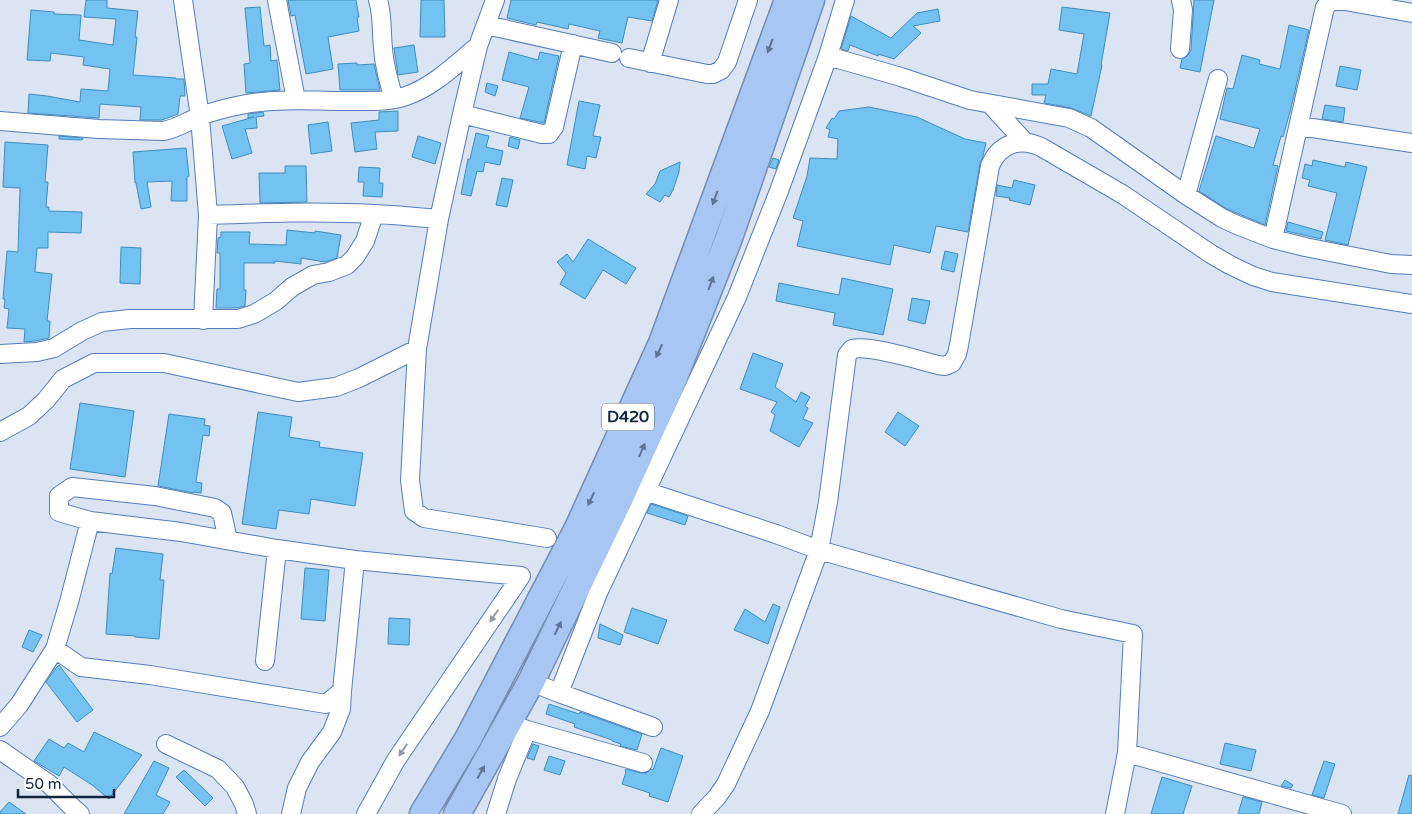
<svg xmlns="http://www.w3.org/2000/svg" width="1412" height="814" viewBox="0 0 1412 814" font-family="'Varela Round',sans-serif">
<rect width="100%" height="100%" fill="#dbe4f2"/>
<!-- building -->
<path fill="#74c2f2" stroke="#3e8dbb" d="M86 0H107V8L138 11 135 37H137L133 75 176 78V79H184L185 96H180L178 114 162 120H140L141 107 100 104 99 118 28 113 29 94 47 96 80 102 81 89 108 91 110 69 83 65 84 57 51 53 50 61 27 60 31 10 54 12V14L81 15 79 40 113 45 116 19 84 17Z
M288 0H356L359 17H357L359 31 328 37 333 69 306 74 295 15 291 16Z
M421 0H444L445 37H420Z
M511 0H658L652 21 628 17 622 43 598 38 600 31 569 24 568 29 537 22 536 25 507 18Z
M1194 0H1214L1200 72 1180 68 1182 59 1188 55 1191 50Z
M260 7 264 46 270 45 271 61 277 60 280 90 246 93 244 64 250 63 245 8Z
M1062 7 1110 13 1101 65H1102L1091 116 1071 108 1044 103 1046 95H1032V84H1048L1051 69 1077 74 1084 34 1059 30Z
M938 9 940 21 913 26 921 33 894 59 878 54V56L850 45 848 51 841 49 851 16 891 38 917 13Z
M1289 25 1309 30 1291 108 1283 137 1281 136 1273 165 1278 166 1265 225 1227 209 1199 191 1216 136 1254 148 1260 129 1220 119 1227 88 1233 89 1242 55 1260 60 1259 64 1280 69Z
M414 45 418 72 398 75 394 48Z
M509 52 538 60 540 52 559 56 544 123 520 118 529 87 502 80Z
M357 63V65L374 64 380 90H340L338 64Z
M1340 66 1361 70 1357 90 1336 86Z
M487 83 498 86 495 96 485 92Z
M579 101 600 105 593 136 601 137 596 158 587 156 585 169 567 165Z
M1325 105 1345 108 1343 122 1322 119Z
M869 107 917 117 965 139 986 143 983 156 980 164 968 232 936 226 930 253 894 245 890 265 797 246 803 221 793 218 807 176 810 158 837 159 838 139 828 137 830 130 826 128 832 118 834 119 839 111Z
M398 111V131L375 132 377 149 355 152 351 123 379 120V112Z
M263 112 264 116 256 117 257 128 245 129 252 153 232 159 222 126 254 117 248 118V114Z
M328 122 332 151 311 154 308 125Z
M476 133 489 136 486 147 503 151 500 165 485 162 483 172 477 171 471 196 461 194 468 159H470Z
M59 136 83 138 82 140 59 139Z
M418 136 441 143 435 164 412 157Z
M510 137 520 140 518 149 508 146Z
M5 142 48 145 45 182H48L46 207H49V211L82 212 81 233 48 232V248H37L35 272 52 274 47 321H50L49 338 35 341 24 342 25 329 7 328 9 309 4 308 5 299H3L7 251 18 252 20 188 3 187Z
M186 148 189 176 187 177V201H171L172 181 147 182 151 207 141 209 136 183H135L133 152Z
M773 158 779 160 776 169 769 167Z
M1313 160 1345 167 1346 162 1367 167 1348 245 1325 240 1337 193 1308 186 1310 180 1302 178 1305 164 1312 166Z
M680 162 679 172 673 190 669 197 665 195 660 202 646 194 655 184 660 171Z
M285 166H306L307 202 260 203 259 173H285Z
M359 167 380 168 379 183H383L382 197 363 196 364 182H358Z
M502 178 513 180 507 207 496 205Z
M1014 180 1035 185 1030 205 1009 200 1010 198 996 196 997 185 1012 188Z
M1288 222 1323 232 1321 239 1286 231Z
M287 230 315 233V231L341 235 337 258 325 262 301 258V264L275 261V263H244V290H246L245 306 236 308H216L217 289H220V253H217L218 238 221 237V232H250L249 244 286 245Z
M588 239 636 268 626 284 603 270 585 299 560 284 566 273 557 262 567 254 573 262Z
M121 247 141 248 140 284 120 283Z
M945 251 958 254 954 272 941 269Z
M842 278 893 289 883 335 833 325 835 313 776 301 779 283 839 295Z
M912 298 930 301 925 324 908 320Z
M753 353 783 364 775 387 796 402 801 392 810 397 805 406 808 408 803 419 813 423 799 447 770 431 775 415 771 412 777 402 740 389Z
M80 403 134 411 125 477 70 469Z
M258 412 292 417 289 437 320 442 319 447 363 453 355 506 311 499 309 514 279 510 276 529 242 524Z
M898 412 919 426 905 446 885 432Z
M169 414 205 419 204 425 210 426 209 436 203 435 196 482 202 483 201 493 194 492V493L158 486Z
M651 504 688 516 685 525 647 513Z
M116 548 163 554 160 580H164L159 639 135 637V636L106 634 110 573 112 574Z
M305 568 329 570 325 621 301 619Z
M773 604 780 607 768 644 734 630 745 609 765 622Z
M632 608 667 620 658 644 624 632Z
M389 618 410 619 409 645 388 644Z
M600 624 623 635 620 645 598 638Z
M29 630 42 635 33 652 22 647Z
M59 665 93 710 77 722 46 682 55 669Z
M549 704 579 714 580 712 642 734 637 750 620 746 621 744 612 741V740L574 727 575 724 546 714Z
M94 732 142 755 109 799 92 785 64 767 59 776 34 761 49 739 64 748 68 743 84 752Z
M1225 743 1256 750 1251 771 1220 764Z
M533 744 539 746 534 760 527 758Z
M661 748 683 756 668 802 649 796 650 793 622 784 626 772 625 771 626 769 641 773H646L651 769 653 770Z
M549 756 565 761 560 775 544 770Z
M154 761 169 768 156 795 170 802 163 814H124Z
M1324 761 1335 764 1324 798 1312 795Z
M184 770 213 798 205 806 176 777Z
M1409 775 1412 776V814H1398Z
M1162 777 1192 786 1183 814H1151Z
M1285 780 1293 785 1291 788 1281 786Z
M1243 797 1262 802 1259 814H1238Z
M9 802 26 814H0V812Z"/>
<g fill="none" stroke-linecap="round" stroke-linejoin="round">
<defs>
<path id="minor" d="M183 0 200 117 208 215 203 320
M277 0 296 100
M378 0C383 16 381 31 383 48 384 66 389 82 394 99
M495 0 478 46 462 114 439 219 417 349 410 480 414 511 424 518 547 538
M486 25 612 53
M1180 49 1183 10 1181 0
M828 56 901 77 970 100 1069 118 1091 128 1186 195 1222 218 1237 225 1273 239 1305 247 1391 264 1412 265
M629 58 707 74H713L721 70 727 62 748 0
M650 63 669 0
M991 105 1025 142
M462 114 542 134H549L554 127 573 44
M0 121 99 129 163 131C176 129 186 122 198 117 213 111 230 107 246 104 281 98 318 101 353 101 371 101 389 102 406 96 433 87 456 64 478 46
M1299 126 1412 143
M1186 195 1218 79
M208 215C263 213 319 211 374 214 396 215 417 217 439 219
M1273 239 1325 7 1332 1H1345L1412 13
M0 354 37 352 54 348 82 331 102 322 130 319H238L254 314 276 301 292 287 313 275 329 272 347 265 355 257 365 241 374 214
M0 432 29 416 46 400 63 379 94 363H164L298 392 336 387 359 378 417 349
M645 491 776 534 819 550 1061 619 1133 634 1127 753 1115 814
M228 540 222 513 215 508 155 496 72 487 59 496V512L90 521 181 532 277 549 355 560 521 576 396 760 366 814
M55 649 81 667 150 675 326 704 342 691 355 560
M265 661 277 549
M531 682 559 693 598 593 737 297 779 191 828 56 845 0
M559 693 653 727
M0 727 19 705 55 649 69 602 90 521
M527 730 643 763
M166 744 218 769 235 787 244 804 247 814
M0 750 49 784 74 809 80 814
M1127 753 1342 814
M291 814 297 788 310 762 332 732 341 709 342 691
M496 814 507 779 527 730 516 726
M701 814 717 797 726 784 760 711 819 550 828 502 847 355 852 349C871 345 918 360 938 365L945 366 952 363 957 354 959 345 990 166C999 144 1019 137 1041 147L1122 194 1211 254 1230 265 1253 276 1272 282 1412 304"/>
<path id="highway" d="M423 814 468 739 578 528 662 343 788 0
M457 814 531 682 620 498 671 385 729 238 811 0"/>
</defs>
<!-- minor casing -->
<use href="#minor" stroke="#547db9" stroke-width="20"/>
<!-- highway casing -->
<use href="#highway" stroke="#738db3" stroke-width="29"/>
<!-- minor -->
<use href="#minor" stroke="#fff" stroke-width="18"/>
<!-- highway -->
<use href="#highway" stroke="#a7c6f3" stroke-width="26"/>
</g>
<!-- one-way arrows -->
<defs><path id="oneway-solid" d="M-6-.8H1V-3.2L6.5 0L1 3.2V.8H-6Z" transform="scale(1.25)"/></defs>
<g fill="#5c7498">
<use href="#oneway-solid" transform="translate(770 46) rotate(110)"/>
<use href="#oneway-solid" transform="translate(715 198) rotate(110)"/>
<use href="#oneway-solid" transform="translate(711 283) rotate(-69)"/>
<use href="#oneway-solid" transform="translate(659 351) rotate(115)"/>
<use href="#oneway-solid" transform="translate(642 450) rotate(-66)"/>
<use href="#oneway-solid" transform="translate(591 499) rotate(115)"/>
<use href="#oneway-solid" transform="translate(558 628) rotate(-64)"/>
<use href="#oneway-solid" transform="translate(481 772) rotate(-61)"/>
</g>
<g fill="#949ca7">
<use href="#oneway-solid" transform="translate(494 616) rotate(124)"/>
<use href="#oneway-solid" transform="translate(403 750) rotate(124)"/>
</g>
<g text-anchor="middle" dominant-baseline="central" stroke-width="5" stroke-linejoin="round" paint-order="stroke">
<!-- shield labels -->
<rect fill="#fff" stroke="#596576" stroke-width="1" x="602" y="403.5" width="52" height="27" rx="4"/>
<g font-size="16" font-weight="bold" fill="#12233c">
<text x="628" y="417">D420</text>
</g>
</g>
<!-- scale -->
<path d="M18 789v8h96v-8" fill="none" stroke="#12233c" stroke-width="2.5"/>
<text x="25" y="789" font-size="15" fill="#12233c" stroke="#ffffff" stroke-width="4" paint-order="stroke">50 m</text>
</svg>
